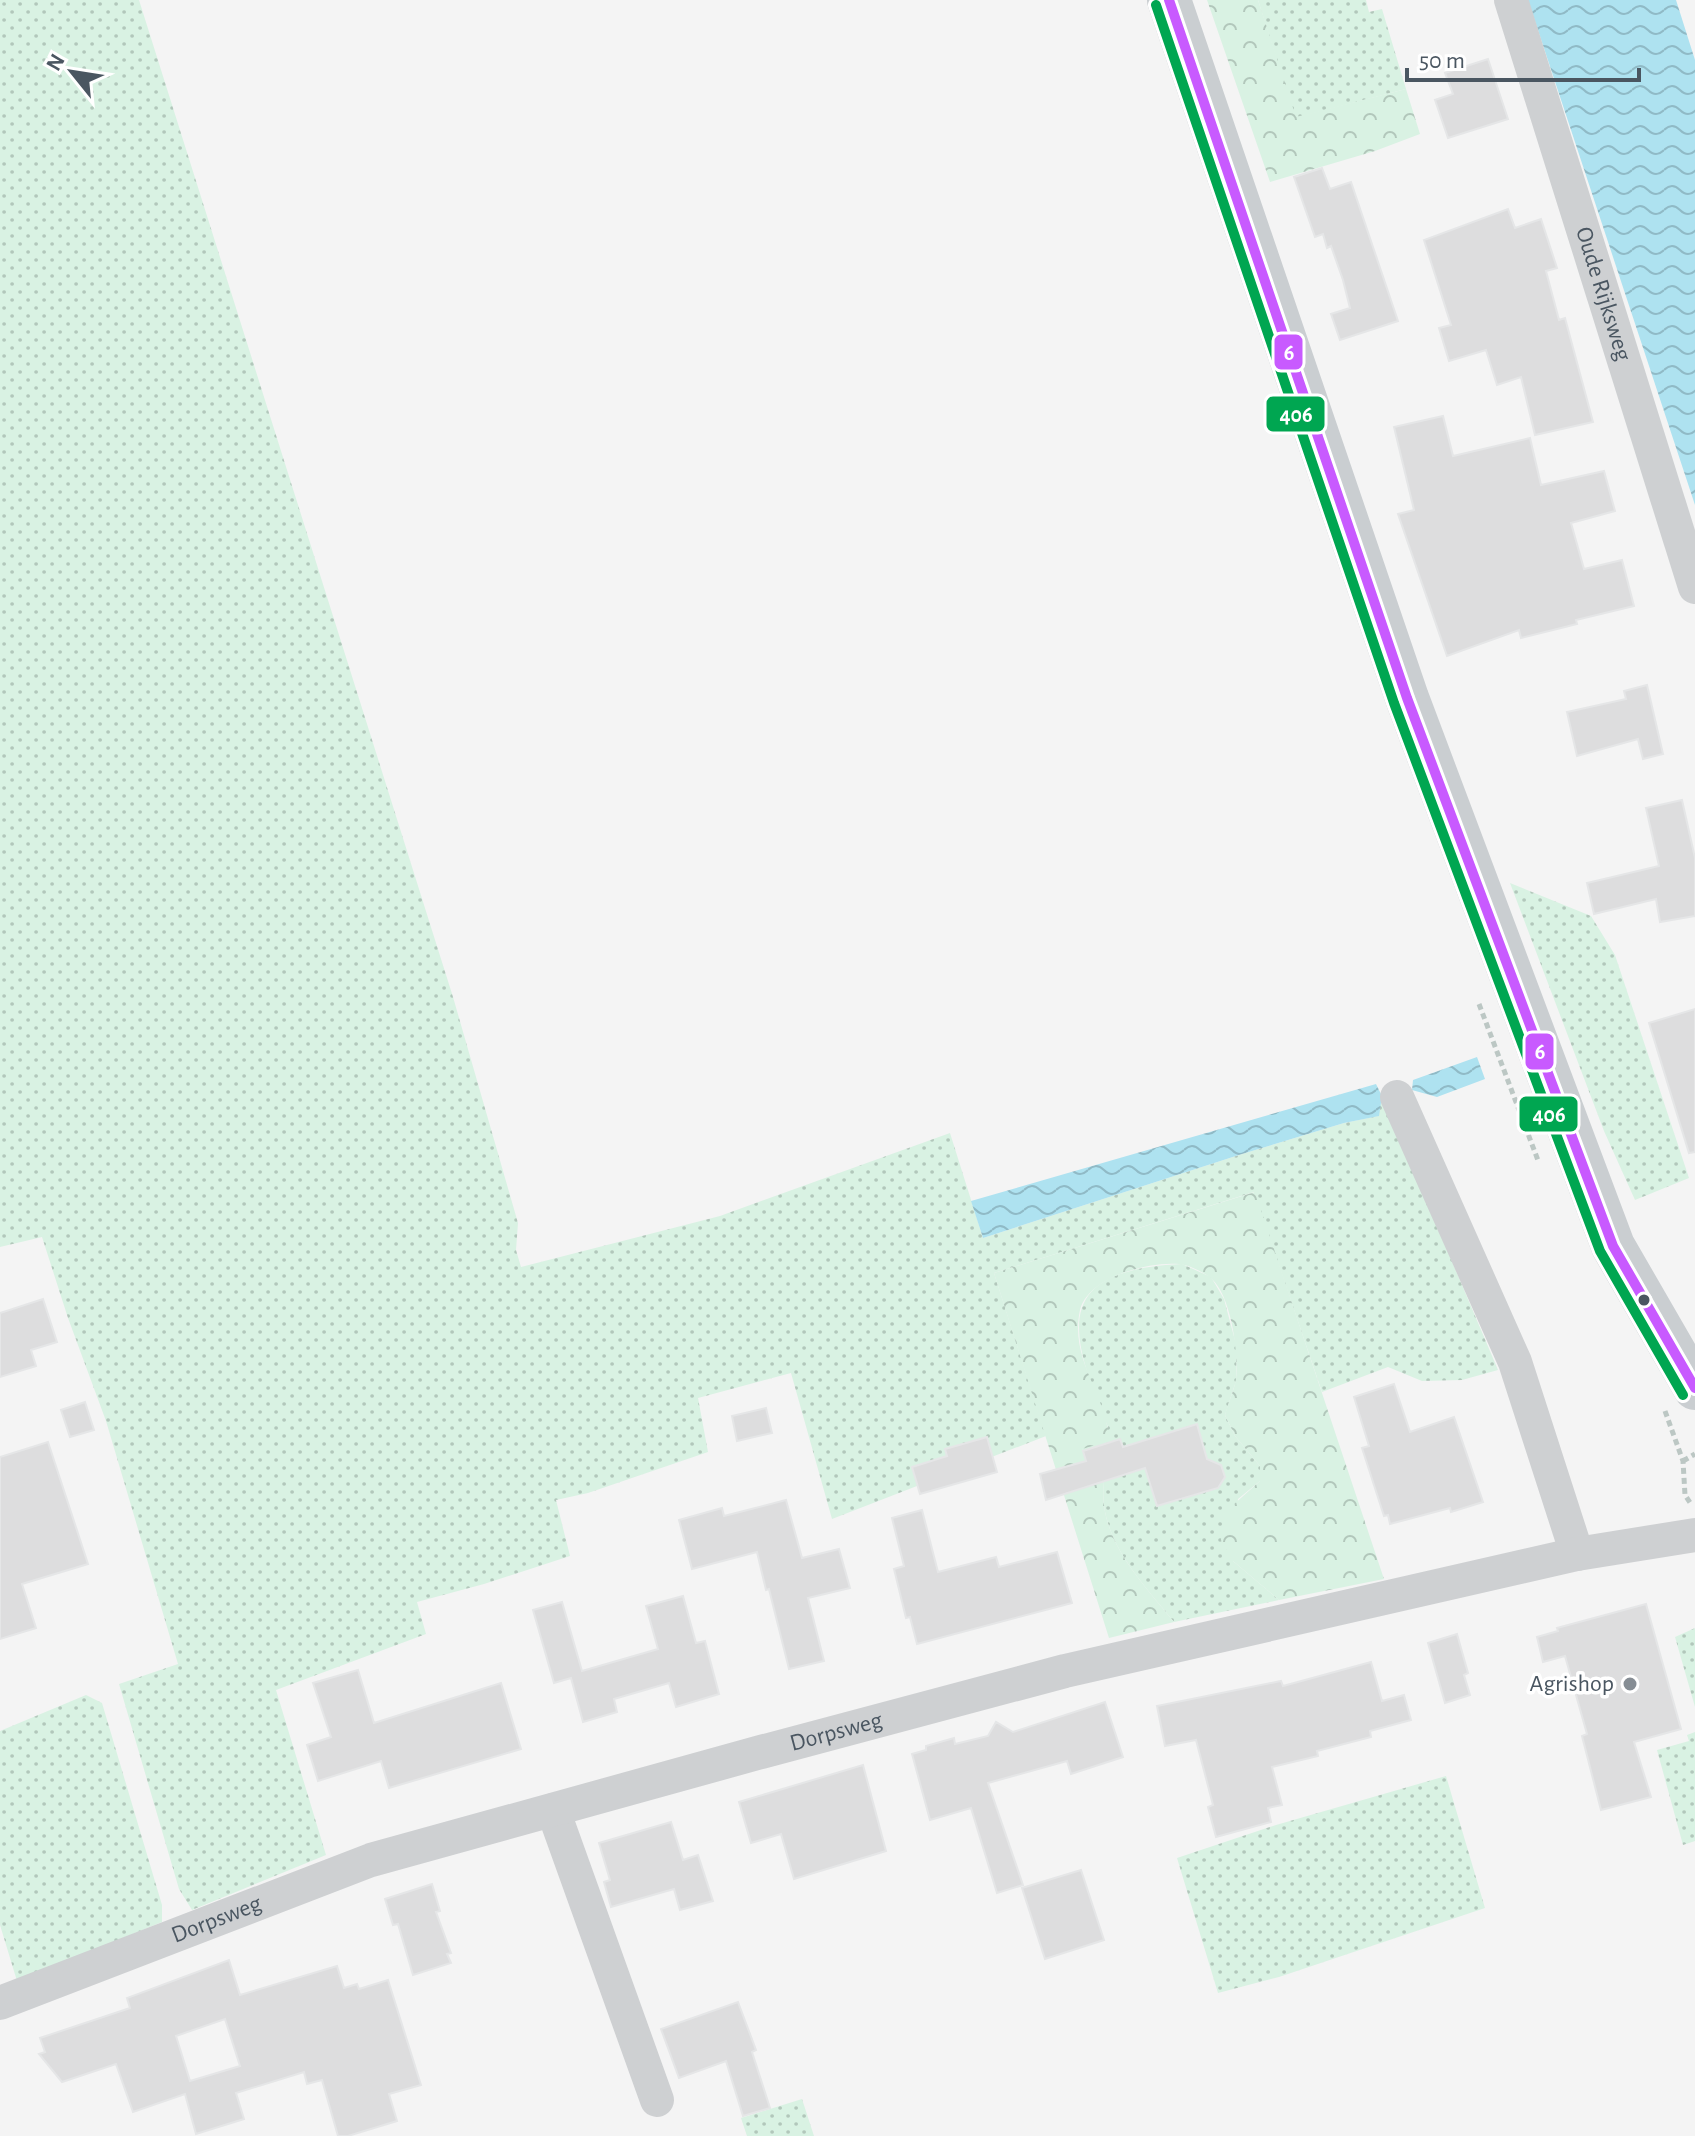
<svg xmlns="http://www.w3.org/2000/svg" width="1695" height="2136" viewBox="0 0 1695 2136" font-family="'Alegreya Sans',sans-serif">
<defs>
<pattern id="grass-dots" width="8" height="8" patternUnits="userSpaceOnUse" patternTransform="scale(2)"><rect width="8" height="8" fill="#d9f2e3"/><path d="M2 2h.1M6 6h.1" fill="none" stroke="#b2c7bb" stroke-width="1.8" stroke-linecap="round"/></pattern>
<pattern id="forest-crowns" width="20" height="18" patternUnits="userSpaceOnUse" patternTransform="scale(2)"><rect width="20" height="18" fill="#d9f2e3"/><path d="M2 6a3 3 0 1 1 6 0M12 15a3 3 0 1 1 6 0" fill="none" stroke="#b2c7bb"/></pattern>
<pattern id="water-waves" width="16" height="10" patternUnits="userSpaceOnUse" patternTransform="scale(2)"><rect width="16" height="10" fill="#aee2f0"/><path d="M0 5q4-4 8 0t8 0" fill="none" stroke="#90bac6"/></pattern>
</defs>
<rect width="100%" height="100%" fill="#f4f4f4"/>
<!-- grass -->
<path fill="url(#grass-dots)" d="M0 0H139L453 997 518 1223 516 1250 521 1267 720 1216 950 1133 983 1238 1242 1154 1344 1123 1378 1116 1382 1096 1498 1370 1462 1380 1422 1381 1388 1367 1322 1392 1254 1192 994 1273 1046 1436 832 1519 791 1373 698 1398 708 1452 588 1493 556 1500 570 1556 484 1584 417 1602 426 1634 276 1690 326 1855 192 1910 179 1889 119 1684 178 1664 106 1421 68 1318 42 1237 0 1247Z
M1258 0H1366L1369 12 1382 9 1406 89 1295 118Z
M1510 883 1591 916 1615 955 1689 1178 1635 1200 1604 1131Z
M1182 1264 1211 1277 1224 1299 1237 1348 1236 1381 1225 1415 1235 1436 1260 1466V1481L1238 1499 1233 1561 1279 1600 1174 1622C1142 1582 1097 1538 1104 1482L1092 1485 1082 1449 1108 1427C1068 1331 1051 1270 1182 1264Z
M1695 1628V1707L1675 1637Z
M86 1695 102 1703 162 1905V1922L17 1981 0 1925V1731Z
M1695 1732V1841L1683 1845 1657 1750 1689 1741 1687 1735Z
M1446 1776 1485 1908 1279 1977 1218 1993 1177 1858 1276 1825Z
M802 2099 814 2136H747L741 2118Z"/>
<!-- forest -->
<path fill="url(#forest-crowns)" d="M1207 0H1258L1296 117 1406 89 1420 134 1375 151 1270 182Z
M1255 1192 1384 1579 1279 1600 1233 1561 1221 1540 1223 1514 1260 1481V1466L1235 1436 1225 1415C1228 1403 1234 1391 1236 1379 1239 1354 1231 1290 1208 1276 1201 1271 1188 1265 1179 1264 1150 1261 1088 1277 1080 1310 1069 1361 1108 1396 1109 1441L1082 1449 1092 1484 1104 1482C1097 1538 1142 1582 1174 1622L1109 1638 994 1273Z"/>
<!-- water -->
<path fill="url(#water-waves)" d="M1528 0H1676L1695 60V505Z
M1477 1057 1485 1079 1437 1097 1412 1090 1413 1080Z
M1376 1084 1382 1096 1379 1116 1344 1123 1242 1154 983 1238 971 1201Z"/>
<!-- building -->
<path fill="#ddddde" stroke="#e5e6e7" stroke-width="2" fill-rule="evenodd" d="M1488 59 1508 119 1448 138 1435 100 1453 94 1445 73Z
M1322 168 1330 189 1351 182 1398 321 1340 340 1331 314 1350 308 1343 280 1331 246 1327 248 1323 234 1315 237 1294 177Z
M1508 209 1515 228 1541 219 1557 268 1546 271 1559 320 1565 318 1593 422 1535 435 1521 377 1497 385 1486 350 1449 361 1439 328 1451 325 1424 240Z
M1443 416 1453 456 1530 438 1541 485 1604 471 1615 511 1571 523 1584 569 1622 560 1634 606 1576 620 1577 624 1521 638 1519 630 1447 656 1398 514 1414 510 1394 427Z
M1647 685 1663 754 1643 759 1638 739 1577 756 1567 712 1626 699 1624 691Z
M1682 800 1695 858V916L1660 922 1656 899 1594 914 1587 883 1659 866 1646 808Z
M1695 1009V1152L1689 1153 1649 1023Z
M43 1299 57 1342 31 1350 36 1366 0 1377V1313Z
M1394 1384 1410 1432 1454 1417 1483 1502 1451 1512 1450 1508 1390 1524 1388 1515 1384 1516 1362 1448 1369 1446 1354 1397Z
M85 1402 94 1430 70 1437 61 1410Z
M766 1408 772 1433 737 1441 732 1416Z
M1197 1424 1207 1459 1221 1465 1225 1477 1218 1488 1157 1506 1145 1468 1046 1500 1040 1474 1086 1461 1083 1451 1120 1439 1123 1447Z
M987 1437 997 1472 920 1494 912 1467 947 1456 945 1449Z
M48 1442 88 1564 22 1584 36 1628 0 1639V1457Z
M786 1500 802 1558 839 1549 850 1588 808 1598 824 1661 789 1669 769 1589 766 1590 757 1552 692 1569 679 1520 722 1508 724 1516Z
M922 1510 938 1572 996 1557 999 1567 1057 1552 1072 1603 917 1644 910 1617 906 1618 894 1569 904 1566 892 1518Z
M683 1596 696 1643 705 1641 719 1694 676 1707 669 1683 614 1699 617 1712 583 1722 571 1678 554 1683 533 1610 562 1602 582 1671 658 1649 646 1606Z
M1646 1604 1681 1729 1634 1742 1651 1797 1601 1810 1582 1736 1587 1734 1565 1656 1543 1662 1537 1637 1558 1631 1557 1628Z
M1457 1634 1468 1673 1464 1675 1470 1695 1445 1703 1428 1643Z
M1371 1662 1382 1701 1404 1695 1411 1720 1370 1731 1371 1737 1317 1751 1318 1756 1272 1767 1282 1805 1268 1808 1271 1822 1216 1837 1208 1807 1213 1805 1196 1740 1165 1746 1157 1706 1281 1681 1283 1686Z
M358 1670 374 1723 501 1683 521 1749 389 1788 381 1761 318 1781 307 1745 331 1737 313 1683Z
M1105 1702 1123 1757 1071 1774 1067 1761 988 1783 1023 1885 997 1893 971 1808 930 1820 912 1754 926 1750V1746L954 1738 955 1744 988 1736 996 1722 1013 1732Z
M863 1765 886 1851 794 1879 781 1834 751 1843 739 1802Z
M671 1822 683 1860 698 1855 713 1901 680 1910 674 1889 611 1907 604 1882 610 1880 599 1843Z
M1081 1870 1104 1940 1045 1959 1022 1888Z
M432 1884 440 1911 436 1912 451 1953 447 1954 451 1963 413 1975 398 1924 393 1925 385 1899Z
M229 1960 240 1995 337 1966 344 1988 357 1984 359 1989 388 1980 421 2085 389 2094 397 2121 348 2136H338L322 2080 307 2084 304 2072 236 2093 244 2119 196 2134 185 2094 133 2112 116 2064 62 2082 39 2054 45 2052 40 2038 130 2008 127 1998ZM225 2019 240 2066 190 2081 176 2036Z
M738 2002 756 2050 752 2052 770 2108 743 2116 726 2061 679 2078 661 2029Z"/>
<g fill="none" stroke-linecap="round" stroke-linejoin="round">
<!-- path -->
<path stroke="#bcc7c4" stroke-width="5" stroke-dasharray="6 4" stroke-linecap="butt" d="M1479 1004 1539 1163
M1665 1411 1683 1461 1685 1495 1691 1504
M1683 1461 1695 1454"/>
<!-- minor -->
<g stroke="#ced0d2" stroke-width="34">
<path id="s1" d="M1511 0 1695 587"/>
<path d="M1397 1097 1515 1362 1577 1554"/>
<path d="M553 1810 657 2100"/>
<path id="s2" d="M0 2003 371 1860 761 1752 1065 1671 1577 1554 1695 1535"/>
</g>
<!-- major -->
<path stroke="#caced1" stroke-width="44" d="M1169 0 1407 698 1613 1246 1695 1388"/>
<defs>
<path id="bus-1" d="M1169 0 1407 698 1613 1246 1695 1388"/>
<path id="bus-2" d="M1156 5 1394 703 1600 1251 1683 1395"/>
</defs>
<!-- bus-1 casing -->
<use href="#bus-1" stroke="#fff" stroke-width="16"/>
<!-- bus-2 casing -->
<use href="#bus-2" stroke="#fff" stroke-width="16"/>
<!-- bus-1 -->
<use href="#bus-1" stroke="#c85aff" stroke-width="10"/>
<!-- bus-2 -->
<use href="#bus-2" stroke="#00a651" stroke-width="10"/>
</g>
<!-- markers -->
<circle fill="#4a5661" stroke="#fff" stroke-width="3" cx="1644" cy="1300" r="7"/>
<circle fill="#868d94" stroke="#fff" stroke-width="3" cx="1630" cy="1684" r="8"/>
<g text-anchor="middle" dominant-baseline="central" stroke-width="7" stroke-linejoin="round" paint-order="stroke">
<!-- street labels -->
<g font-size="24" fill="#4a5661" stroke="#fff">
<text stroke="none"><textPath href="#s1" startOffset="308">Oude Rijksweg</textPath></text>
<text stroke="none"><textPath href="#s2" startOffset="880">Dorpsweg</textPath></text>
<text stroke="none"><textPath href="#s2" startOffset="232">Dorpsweg</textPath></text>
</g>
<!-- poi labels -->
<g font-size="24" fill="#4a5661" stroke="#fff" text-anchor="end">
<text x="1614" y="1684">Agrishop</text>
</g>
</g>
<g stroke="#fff" stroke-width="3">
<rect x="1273" y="333" width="31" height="38" rx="8" fill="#c85aff"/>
<rect x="1265" y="395" width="61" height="38" rx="8" fill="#00a651"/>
<rect x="1524" y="1032" width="31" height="39" rx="8" fill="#c85aff"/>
<rect x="1518" y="1095" width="61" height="38" rx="8" fill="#00a651"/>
</g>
<g font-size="22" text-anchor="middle" font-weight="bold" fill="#fff">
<text x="1289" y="360">6</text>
<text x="1296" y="422">406</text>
<text x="1540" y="1059">6</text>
<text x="1549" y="1122">406</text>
</g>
<!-- north arrow -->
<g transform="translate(72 72) rotate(300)" stroke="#ffffff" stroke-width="6" paint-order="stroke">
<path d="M0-6L14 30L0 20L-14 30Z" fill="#4a5661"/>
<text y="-12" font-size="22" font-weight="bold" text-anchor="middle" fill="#4a5661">N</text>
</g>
<!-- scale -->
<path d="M1407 68v12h232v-12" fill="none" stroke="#4a5661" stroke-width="4"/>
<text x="1419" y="68" font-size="24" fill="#4a5661" stroke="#ffffff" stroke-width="6" paint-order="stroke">50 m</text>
</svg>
